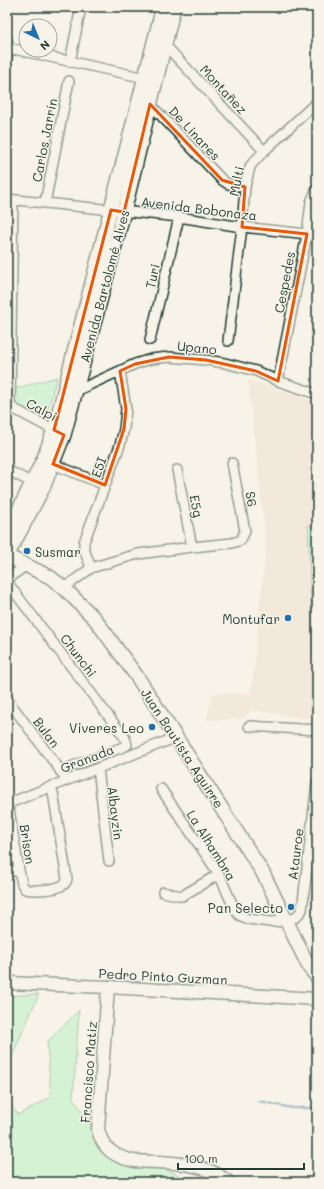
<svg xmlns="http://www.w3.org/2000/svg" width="324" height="1189" viewBox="0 0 324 1189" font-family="Mali,sans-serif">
<rect width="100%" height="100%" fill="#f7f3e8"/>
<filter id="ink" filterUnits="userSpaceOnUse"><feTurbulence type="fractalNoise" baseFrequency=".025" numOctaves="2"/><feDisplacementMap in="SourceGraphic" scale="8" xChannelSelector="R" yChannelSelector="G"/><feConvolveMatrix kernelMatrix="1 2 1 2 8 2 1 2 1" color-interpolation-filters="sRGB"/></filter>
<g filter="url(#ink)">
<!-- built -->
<path fill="#eedecc" d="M248 380 317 402V718H299L252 710 243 719 207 720 212 693 251 694 266 544Z"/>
<!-- green -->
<path fill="#aaf1be" stroke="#649779" d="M57 377 44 423 12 406 13 389Z
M317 525V658H313L308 526Z
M39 994 7 1068V996Z
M79 1010 73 1098 110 1150 155 1165 195 1182H7V1099L18 1115 51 1097 47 1042Z"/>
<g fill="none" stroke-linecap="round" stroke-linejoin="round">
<!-- stream -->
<path stroke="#6090a2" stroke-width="2.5" d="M259 1101 292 1108H317"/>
<defs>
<path id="minor" d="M7 11V7
M7 39 9 48 7 58
M165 45 264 151
M9 48 150 79
M70 62 81 7
M150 104 222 180 228 184 245 187
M7 199 179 217 242 227 317 235
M45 203 69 81
M150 340 179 217
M228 341 242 227 245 187 249 171 251 165 264 151 317 102
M278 381 307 234 311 202 317 189
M76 391 135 364 151 359 169 357 206 360 225 363 256 371 278 381 317 394
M7 405 59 433
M10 407 13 200
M53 464 105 485
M7 470 33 483
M177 470 192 547
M91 568 84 549V542L120 445 124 429 126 409 120 371
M7 580 26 565
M7 582 125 738 127 745 123 747 60 771
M64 588 91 568 124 558 138 554 192 547 232 543 241 540 245 531 232 463
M7 699 63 774
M249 726 317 730
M98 768 109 861
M161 789 219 874 234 908 239 915 248 919 270 922 287 921 296 917 302 910 317 782
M8 803 19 870 22 884 25 889C32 891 54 890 61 886 64 885 66 883 67 879L52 786
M7 804 177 737
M7 872 19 870
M163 892 182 896 219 874"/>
<path id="tertiary" d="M7 983 108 987 317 999
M108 987 98 1129C102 1149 115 1157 134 1161 165 1163 203 1160 228 1182"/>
<path id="secondary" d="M7 534 43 460 54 430 163 7
M7 556 43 488 64 435 124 212 174 7
M7 556 50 577 64 588 95 619 138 678 263 873 309 967 317 977"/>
</defs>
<!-- minor casing -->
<use href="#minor" stroke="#1f3d34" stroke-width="12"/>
<!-- tertiary casing -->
<use href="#tertiary" stroke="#1f3d34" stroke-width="15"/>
<!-- secondary casing -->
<use href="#secondary" stroke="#1f3d34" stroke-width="16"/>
<!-- minor -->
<use href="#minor" stroke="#f7f3e8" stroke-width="9"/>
<!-- tertiary -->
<use href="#tertiary" stroke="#f7f3e8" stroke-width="12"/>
<!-- secondary -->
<use href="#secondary" stroke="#f7f3e8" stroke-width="13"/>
</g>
</g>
<!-- marked area -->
<path d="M0 0H324V1189H0ZM150 104 222 180 245 187 242 227 307 234 278 381 256 371 206 360 169 357 135 364 120 371 126 409 124 429 105 485 53 464 64 435 54 430 111 210 124 212Z" fill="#f7f3e8" fill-opacity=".55" fill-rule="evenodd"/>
<path fill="none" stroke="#e8590c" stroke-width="3" stroke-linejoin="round" d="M150 104 222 180 245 187 242 227 307 234 278 381 256 371 206 360 169 357 135 364 120 371 126 409 124 429 105 485 53 464 64 435 54 430 111 210 124 212Z"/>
<!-- markers -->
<g fill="#1f6fb2" stroke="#f7f3e8" stroke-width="1.5">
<circle cx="27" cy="551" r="4"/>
<circle cx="288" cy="618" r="4"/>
<circle cx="152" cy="727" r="4"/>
<circle cx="291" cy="907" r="4"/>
</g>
<g text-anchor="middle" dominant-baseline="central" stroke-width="3" stroke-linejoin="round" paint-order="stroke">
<!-- street labels -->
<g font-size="13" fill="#1f3d34" stroke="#f7f3e8">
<text transform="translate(224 89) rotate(47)">Montañez</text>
<text transform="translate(195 133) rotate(47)">De Linares</text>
<text transform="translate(44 140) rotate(-79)">Carlos Jarrín</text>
<text transform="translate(236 181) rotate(-78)">Multi</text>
<text transform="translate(199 208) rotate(7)">Avenida Bobonaza</text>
<text transform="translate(152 276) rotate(-77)">Turi</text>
<text transform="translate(284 282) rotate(-79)">Cespedes</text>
<text transform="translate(104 286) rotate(-75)">Avenida Bartolomé Alves</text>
<text transform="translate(197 347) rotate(6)">Upano</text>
<text transform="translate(42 409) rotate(28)">Calpi</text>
<text transform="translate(98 467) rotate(-70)">E5I</text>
<text transform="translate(252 499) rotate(79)">S6</text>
<text transform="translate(197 506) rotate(79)">E5g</text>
<text transform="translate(79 655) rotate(53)">Chunchi</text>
<text transform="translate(47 732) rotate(53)">Bulan</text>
<text transform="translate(183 748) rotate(57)">Juan Bautista Aguirre</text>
<text transform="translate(87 758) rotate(-21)">Granada</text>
<text transform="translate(116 813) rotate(83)">Albayzin</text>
<text transform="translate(28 844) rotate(81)">Brison</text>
<text transform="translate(212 845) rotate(58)">La Alhambra</text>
<text transform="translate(295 854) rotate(-83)">Atauroe</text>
<text transform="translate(163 976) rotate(3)">Pedro Pinto Guzman</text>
<text transform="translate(88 1072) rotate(-86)">Francisco Matiz</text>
</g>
<!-- poi labels -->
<g font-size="13" fill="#1f3d34" stroke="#f7f3e8" text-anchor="end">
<text x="35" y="551" text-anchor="start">Susmar</text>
<text x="280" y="618">Montufar</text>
<text x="144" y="727">Viveres Leo</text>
<text x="283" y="907">Pan Selecto</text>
</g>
</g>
<!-- margin -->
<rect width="324" height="1189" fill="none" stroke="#f7f3e8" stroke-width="24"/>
<rect x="12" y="12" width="300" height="1165" fill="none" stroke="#1f3d34" stroke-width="1.5" filter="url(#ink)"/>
<!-- north arrow -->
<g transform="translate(38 38) rotate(137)"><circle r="19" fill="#f7f3e8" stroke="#a1aaa0"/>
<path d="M0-3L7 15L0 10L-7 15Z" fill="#1f6fb2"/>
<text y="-6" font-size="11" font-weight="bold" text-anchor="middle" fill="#1f3d34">N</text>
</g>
<!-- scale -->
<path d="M178 1163v6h126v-6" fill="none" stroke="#1f3d34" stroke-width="2"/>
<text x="184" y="1163" font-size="12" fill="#1f3d34" stroke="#f7f3e8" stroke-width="3" paint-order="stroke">100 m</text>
</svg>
